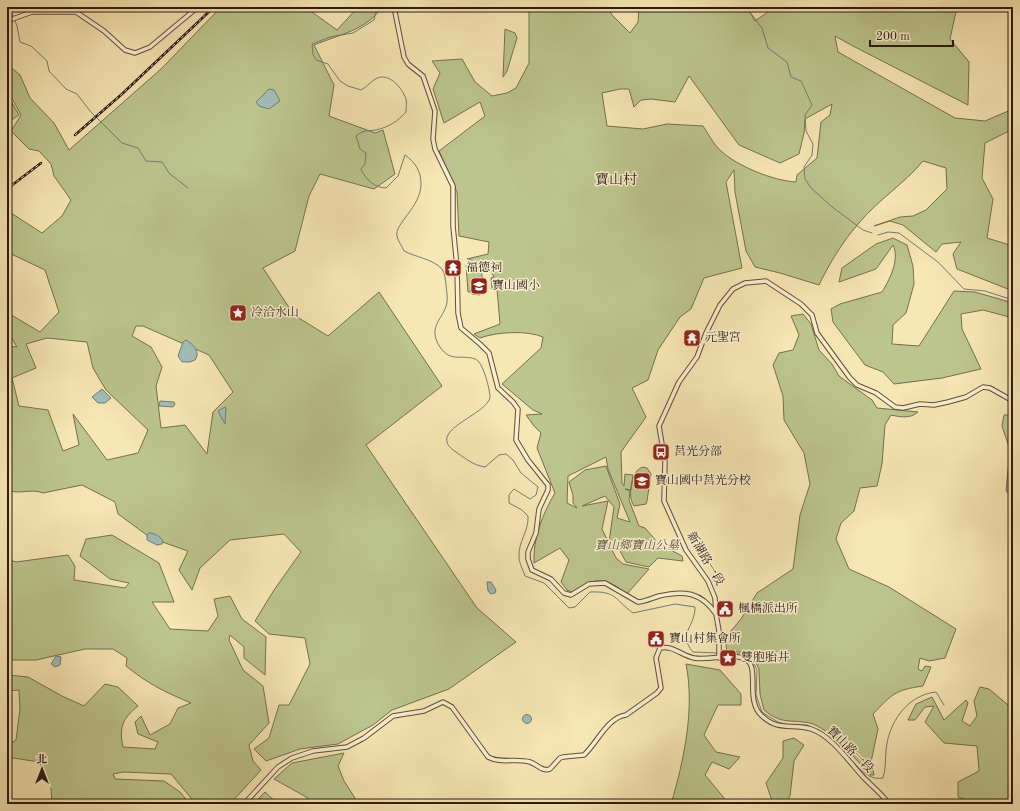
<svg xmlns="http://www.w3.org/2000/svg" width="1020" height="811" viewBox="0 0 1020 811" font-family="'Old Standard TT','Noto Serif TC',serif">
<rect width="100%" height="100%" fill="#f7e7b4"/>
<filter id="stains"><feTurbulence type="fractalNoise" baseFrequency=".005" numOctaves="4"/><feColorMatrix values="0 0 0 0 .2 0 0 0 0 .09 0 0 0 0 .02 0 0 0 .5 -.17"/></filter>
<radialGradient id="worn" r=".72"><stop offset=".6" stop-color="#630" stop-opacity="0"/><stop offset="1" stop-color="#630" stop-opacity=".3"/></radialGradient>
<!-- green -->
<path fill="#bcc58d" stroke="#747050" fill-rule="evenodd" d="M221 7H305L337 30 358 7H382C367 30 338 35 314 45L334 85 329 116 375 133 383 130 395 174 374 189 320 174 309 196 295 251 263 268 294 315 328 336 379 292 442 386 366 445 477 608 516 642 449 689 392 710 373 725 338 744 300 749 266 761 254 749 269 738 279 705H289L310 664 305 638 269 634 255 621 274 590 301 552 284 534 230 540 200 568 192 590 179 570 188 551 151 538 118 514 115 502 82 485 43 493C32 488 19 495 7 490V346L17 347 7 330V315L8 313 40 332 59 312 45 270 7 252V214L11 213 42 233 62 216 71 200 54 176 51 164 39 151 29 149 11 131 21 115 7 89V64L20 75 30 98 54 123 69 150 161 69ZM136 326H143L209 355 233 392 213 412 207 454 185 425 161 428 156 386 162 367 151 347 132 336ZM47 338 87 342 93 368 106 390 148 430 138 453 107 460 73 414 79 445 63 451 48 410 19 406 12 378 36 368 26 344Z
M529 7H607L612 15 630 33 638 22 639 7H747L755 21 775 7H957L950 39 969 62 968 105 853 46 835 36 838 52 955 118 985 121 1013 109V129L985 143 982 178 993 199 987 238 1013 246V291L957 269 953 254 961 242 942 244 936 252 903 225 890 221 874 226 900 217 913 216 926 210 947 189 946 168 923 161C904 184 878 200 859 223 843 241 829 264 819 285L780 273 755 267 746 251 735 192 734 170 726 182 742 268 704 278 691 309 680 317 658 350 648 380 632 388 646 417 621 452 622 483 624 486 625 474 633 475 631 490 625 489 630 491 629 500 639 526 645 528 658 543 682 556 683 561 658 558 649 567 626 562 619 549 609 542 614 507 605 496 582 506 608 501 602 529 616 558 623 564 649 569 627 594C603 576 597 577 572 592L567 590 561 582 569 560 560 548 534 563C533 538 543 513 555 493L537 448 541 433 534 426 526 415 542 414 533 410 502 384 541 348 543 337C527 330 496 332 480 338L474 334 500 324 497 289H492L491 278 494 277 488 265 467 259 488 254 489 242 459 236 457 192 439 151 485 116 480 102 444 123 433 89 440 73 432 61 462 59 475 82 492 96 507 93 516 88 529 63ZM689 76 739 145 780 163 799 154 804 133 805 119 832 104 830 115 821 122 817 158 797 175 796 182C774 181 737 166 721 151 713 144 708 133 703 126L667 124 643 129 607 126 602 93 620 89H629L634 107 641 100 651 99 675 102ZM606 457 608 469 630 522 617 518 620 504 606 466 585 470 569 482 573 495V503L577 508 567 503 568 476Z
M505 29 515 33 517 38 507 71 503 77Z
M7 94 19 115 7 123Z
M893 238 907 245 913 266 914 284 906 313 893 325 892 344 919 346 954 291 975 292 1013 303V318L983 310 961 314 962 329 981 369 942 378 894 384 883 372 865 365 833 322 831 309 840 304 882 292C890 279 900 259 893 245L876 269 839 282 842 268 876 244Z
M466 264H468L469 269 476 266 481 269C482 277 485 286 475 290H480V295L472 294V290H473L471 288V292H468Z
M803 314 811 324 819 350 832 364 839 376 872 400 877 408 918 412C910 419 901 417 891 415L885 425 882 464 877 486 860 488 854 511 841 523 836 539 849 569 889 587 956 629 945 658 929 661 920 658 918 669 922 671 925 666 931 667 923 686C895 690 892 694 873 714L878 729 871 762 874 775H870C857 760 829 728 810 723 788 719 783 725 764 710L760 694 759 669 753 657 744 652H727L725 638 741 619 757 593 793 569 800 515 810 484 804 453 784 420 783 396 773 365 779 353 793 350 799 335 791 316Z
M1004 415H1013V497L1006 491 1010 450 1002 426Z
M643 467 647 468 651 474 647 501 646 504 634 506C627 497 631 470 643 467Z
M112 535 159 563 174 602H152L170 629 208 631 218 616 214 599 230 596 242 619 266 637 265 675 244 658V647L230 635 229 640 243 670 263 686 269 723 249 745 253 761 261 770 230 804H196L171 774 123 772 113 774 115 779 164 781 180 792 190 804H52L51 788 39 762 7 757V746L16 740 20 709 19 690 7 691 8 675 28 677 62 696 84 706 105 684 118 687 138 706C122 719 119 727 123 747L155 749 158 742 138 734 135 722 141 716 150 735 170 724 178 708 191 703C165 692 148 684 126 666L127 658 113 649H85L36 660H7V559L16 562 68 555 75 566 74 580 125 588 129 583 110 579 80 556 86 539Z
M686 664 720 670 741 694V705H718L704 735 716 752 740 757 729 769 712 762 705 775 729 804H671C684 760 695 709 686 664Z
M980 687 989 689 1008 705 1013 706V804H977L958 797V782L979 771 977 746 944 743 925 722 934 706 925 707 915 720H908L916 704 932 697 944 720 966 700 968 703 962 721 970 726 977 716 974 701Z
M794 738 804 745 794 761 790 796 785 804H770L772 801 766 783 783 758V741Z
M344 753 338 766 344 781 355 798 356 804H300L308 798 274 779 292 763Z
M265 792 278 804H253Z"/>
<!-- water -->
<path fill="#a1bdb8" stroke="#727c76" d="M269 89 274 90 280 101 269 109 259 106 256 102Z
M186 340C193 344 201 352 195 360L190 362H182L178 356 183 342Z
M102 389 111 398 105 403H98L92 397Z
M160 401 174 402 175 404 173 407 159 406Z
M225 407 226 408 225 424 218 411Z
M149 533C155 533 161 537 163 541L162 544 157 545 147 540V535Z
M487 582H491L496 590 495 593 491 594 488 591Z
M56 656 61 657 60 665 55 667 51 664Z
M522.5 719a4.5 4.5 0 1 1 9 0a4.5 4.5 0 1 1-9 0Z"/>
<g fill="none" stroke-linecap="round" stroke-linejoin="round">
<!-- stream -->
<path stroke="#727c76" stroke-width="1" d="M377 7 374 20 353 33 330 37 312 44 313 54 316 60 328 64 340 81 348 86 361 90C367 87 371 81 377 78 390 73 402 88 406 99 407 103 406 107 406 112 398 121 389 127 376 130 367 131 363 130 356 136L360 149 366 153 365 164 361 169C365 179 375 188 386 188L398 176 405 155C415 162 421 171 421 184 421 207 394 224 397 236 398 241 402 246 404 251 415 257 433 259 442 269 445 273 445 279 446 284 446 290 448 296 447 302 445 318 426 326 440 347 451 363 461 354 475 359 483 361 490 390 490 397 488 415 423 431 456 452 466 459 473 465 485 467L499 455 506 454 513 460 521 473 538 487 536 495 530 499 514 489 509 495V503L522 510 528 516C529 531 518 542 519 557 519 563 523 570 525 576L544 583 569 608 575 607 590 592C617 591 614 599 633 613L675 604 695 607C695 628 677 633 693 652L718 653
M746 7 762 28 768 48 787 62 791 77 801 81 812 105 805 115 806 131 813 144 812 155 804 167 805 179 811 188 831 206 863 230 872 233
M11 11 17 26 20 42 31 46 47 61 49 71 66 89 77 94 90 111 122 143 138 148 146 161 162 162 169 173 188 188
M7 12 21 7
M878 235 888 232 899 233 938 262 964 289 985 291 1013 300
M721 653 740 654 751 658 757 670 756 695 762 712 778 722 788 725
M799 725H807L817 730
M7 726H9
M834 742C849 753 862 782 883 778 886 769 885 761 886 751 888 723 907 695 936 692L944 705"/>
<defs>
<path id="tertiary" d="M394 7 404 57 408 64 423 76 435 111 433 139 435 149 453 186V226L457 267 458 313 461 328 480 344 489 353 498 388 513 402 518 409 516 440 528 460 548 485V490L539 509 536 533 528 552V559L532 570 551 579 564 593 571 595 589 584 605 583 638 602C645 602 652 598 659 596 684 590 701 592 716 614
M7 21 32 12H76L104 31 125 50 135 53 150 47 198 7
M719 658V631L716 614 715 598 708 581 686 550 664 501 665 462 659 426 679 382 697 357 706 333 720 305 733 289 745 283 766 281 801 304 812 315 817 333 850 378 857 385 876 393 895 407 903 408 920 404 934 405 948 402 966 397 983 387 990 388 1013 401
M244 804 278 767 292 758 313 751 347 747 364 738 393 716 424 711 443 702 452 707 488 757C501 764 515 758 530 762 537 764 542 772 550 769L560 758 563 757 584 755C597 743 608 717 626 715L657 693 661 688 656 658 660 648C673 645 682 656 694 658 710 661 730 652 745 659 761 666 744 700 762 716 779 732 792 723 811 729 831 735 850 763 864 778 872 786 882 794 889 804"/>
</defs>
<!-- tertiary casing -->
<use href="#tertiary" stroke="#5e4d3b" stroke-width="5.5"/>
<!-- tertiary -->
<use href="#tertiary" stroke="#faefce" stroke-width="3.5"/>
<defs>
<path id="rail" d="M75 135 122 94 214 7
M7 189 41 163"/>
</defs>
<!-- rail casing -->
<use href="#rail" stroke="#2b1a13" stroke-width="2.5"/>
<!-- rail -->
<use href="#rail" stroke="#faefce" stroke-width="1" stroke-dasharray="3" stroke-linecap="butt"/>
</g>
<!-- icons -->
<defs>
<symbol id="temple-square" viewBox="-11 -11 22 22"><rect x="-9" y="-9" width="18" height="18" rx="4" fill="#8f2418" stroke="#faefce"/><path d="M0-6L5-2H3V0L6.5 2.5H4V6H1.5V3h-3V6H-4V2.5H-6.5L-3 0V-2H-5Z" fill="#fff"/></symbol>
<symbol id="school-square" viewBox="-11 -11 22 22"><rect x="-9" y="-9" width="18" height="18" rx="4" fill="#8f2418" stroke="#faefce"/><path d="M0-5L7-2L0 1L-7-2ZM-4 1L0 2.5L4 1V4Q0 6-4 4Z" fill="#fff"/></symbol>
<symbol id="sight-square" viewBox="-11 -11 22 22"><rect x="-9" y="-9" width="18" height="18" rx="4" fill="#8f2418" stroke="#faefce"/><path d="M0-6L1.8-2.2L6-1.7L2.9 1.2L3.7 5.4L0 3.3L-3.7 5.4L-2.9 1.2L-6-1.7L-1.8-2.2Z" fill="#fff"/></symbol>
<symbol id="bus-square" viewBox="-11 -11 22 22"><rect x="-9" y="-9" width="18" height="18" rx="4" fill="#8f2418" stroke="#faefce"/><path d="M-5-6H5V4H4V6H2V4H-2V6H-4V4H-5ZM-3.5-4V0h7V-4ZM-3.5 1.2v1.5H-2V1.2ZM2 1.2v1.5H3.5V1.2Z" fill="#fff"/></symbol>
<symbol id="civic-square" viewBox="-11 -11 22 22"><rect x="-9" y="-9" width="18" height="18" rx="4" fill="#8f2418" stroke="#faefce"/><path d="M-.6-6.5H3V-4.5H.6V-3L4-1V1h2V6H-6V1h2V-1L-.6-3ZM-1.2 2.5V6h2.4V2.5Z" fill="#fff"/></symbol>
</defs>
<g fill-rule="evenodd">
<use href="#temple-square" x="443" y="258" width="20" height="20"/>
<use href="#school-square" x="469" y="276" width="20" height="20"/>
<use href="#sight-square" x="228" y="303" width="20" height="20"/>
<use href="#temple-square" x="682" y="328" width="20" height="20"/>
<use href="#bus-square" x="651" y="442" width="20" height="20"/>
<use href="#school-square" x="632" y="471" width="20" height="20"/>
<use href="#civic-square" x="715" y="599" width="20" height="20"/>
<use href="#civic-square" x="646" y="629" width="20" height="20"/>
<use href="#sight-square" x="718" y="648" width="20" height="20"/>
</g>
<g text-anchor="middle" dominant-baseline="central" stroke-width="3" stroke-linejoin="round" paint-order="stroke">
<!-- poi labels -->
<g font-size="12" fill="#2b1a13" stroke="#faefce" text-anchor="start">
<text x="466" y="268">福德祠</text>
<text x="492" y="286">寶山國小</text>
<text x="251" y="313">冷洽水山</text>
<text x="705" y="338">元聖宮</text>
<text x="674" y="452">莒光分部</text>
<text x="655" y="481">寶山國中莒光分校</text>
<text x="738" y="609">楓橋派出所</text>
<text x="669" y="639">寶山村集會所</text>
<text x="741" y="658">雙胞胎井</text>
</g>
<!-- park labels -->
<g font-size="12" font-style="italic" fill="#564d38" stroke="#faefce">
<text x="637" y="546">寶山鄉寶山公墓</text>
</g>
<!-- street labels -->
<g font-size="12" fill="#2b1a13" stroke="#faefce">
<text transform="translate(705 559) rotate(59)">新湖路一段</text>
<text transform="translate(850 750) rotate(45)">寶山路一段</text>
</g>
<!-- quarter labels -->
<g font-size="14" fill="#2b1a13" stroke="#faefce">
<text x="616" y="180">寶山村</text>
</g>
</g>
<!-- margin -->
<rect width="1020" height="811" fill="none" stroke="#f7e7b4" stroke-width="24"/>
<rect x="8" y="8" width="1004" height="795" fill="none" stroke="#2b1a13" stroke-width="2"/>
<rect x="12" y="12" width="996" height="787" fill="none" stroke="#2b1a13"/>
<!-- north arrow -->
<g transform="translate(42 769)" stroke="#faefce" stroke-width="3" paint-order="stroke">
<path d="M0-3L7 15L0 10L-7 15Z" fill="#2b1a13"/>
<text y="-6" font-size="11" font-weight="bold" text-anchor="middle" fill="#2b1a13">北</text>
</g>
<!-- scale -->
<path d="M870 40v6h83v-6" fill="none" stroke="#2b1a13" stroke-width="2"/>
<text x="876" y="40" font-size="12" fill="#2b1a13" stroke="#faefce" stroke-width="3" paint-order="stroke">200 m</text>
<rect width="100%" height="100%" filter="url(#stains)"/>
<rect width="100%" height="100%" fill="url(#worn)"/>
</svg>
